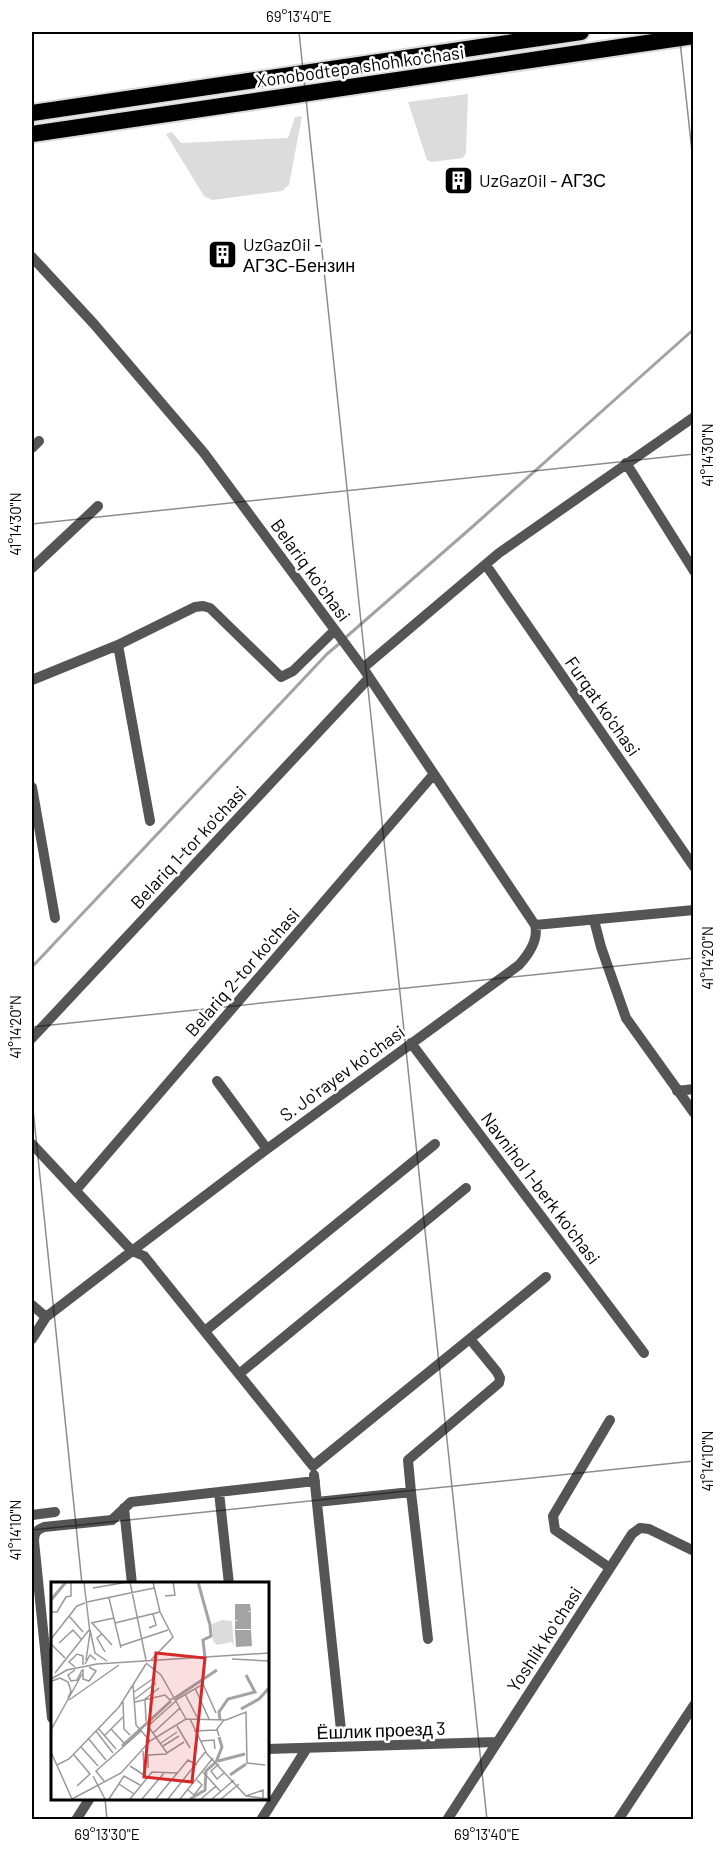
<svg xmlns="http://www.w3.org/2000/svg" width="725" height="1851" viewBox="0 0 725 1851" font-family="Barlow,sans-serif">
<rect width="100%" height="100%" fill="#fff"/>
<!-- green -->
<path fill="#dcdcdc" d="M468 94 466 153 463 158 432 162 427 160 408 102Z
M302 116 289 185 282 191 212 200 204 196 166 134 172 132 181 143 288 138 295 117Z"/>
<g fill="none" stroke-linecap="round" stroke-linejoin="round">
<!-- stream -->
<path stroke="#a3a3a3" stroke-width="3" d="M345 638 471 528 694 329
M32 967 327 654 340 643"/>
<defs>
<path id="highway" d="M32 113 581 32
M32 134 694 36"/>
</defs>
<!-- highway casing -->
<use href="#highway" stroke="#dbdbdb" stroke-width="20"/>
<!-- minor -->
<path stroke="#555" stroke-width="10" d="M32 257 94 324 204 453 363 668 535 925C539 940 529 954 519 965L267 1149 132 1251 46 1317 32 1339
M32 448 39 441
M626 463 694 571
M486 565 694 867
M32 568 98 506
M118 645 150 821
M363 668 499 553 694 417
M32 680 118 645 195 607 203 606 210 608 281 677 293 671 335 630
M32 787 55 918
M594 920 601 947 626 1018 694 1113
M535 925 694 910
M32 1038 369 678
M411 1043 644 1353
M217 1081 267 1149
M677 1091 694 1089
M32 1144 132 1251 144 1256 313 1466 546 1277
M76 1190 433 775
M32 1305 46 1317
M205 1331 435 1144
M239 1374 466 1188
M314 1475 341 1730
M219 1492 229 1584
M411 1492 408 1460 499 1383 500 1378 497 1372 470 1339
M317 1502 411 1492 428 1639
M124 1508 132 1584
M32 1515 55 1512
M610 1568 555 1530 553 1516 610 1420
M52 1718 34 1541C34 1532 37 1530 44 1527L112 1520 131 1502 315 1481
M267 1749 496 1742
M76 1820 90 1798
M261 1820 307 1748
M447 1820 632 1534 640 1528 649 1529 694 1551
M618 1820 694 1705"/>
<!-- highway -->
<use href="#highway" stroke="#000" stroke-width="16"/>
</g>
<!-- ticks -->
<path fill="none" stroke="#000" stroke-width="1.5" stroke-opacity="0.45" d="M299 32 487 1820M679 32 694 170M32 524 694 454M32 1027 694 958M32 1099 82 1584M32 1530 694 1461M105 1798 107 1820"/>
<!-- icons -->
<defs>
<symbol id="building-square" viewBox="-11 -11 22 22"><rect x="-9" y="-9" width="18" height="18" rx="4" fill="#000" stroke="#fff"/><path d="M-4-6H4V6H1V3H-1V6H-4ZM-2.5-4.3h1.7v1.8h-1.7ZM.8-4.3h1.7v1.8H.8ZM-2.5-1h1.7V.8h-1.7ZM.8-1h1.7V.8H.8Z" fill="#fff"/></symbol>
</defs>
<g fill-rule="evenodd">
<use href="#building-square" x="442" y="164" width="33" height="33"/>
<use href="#building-square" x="206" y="238" width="33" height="33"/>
</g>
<g text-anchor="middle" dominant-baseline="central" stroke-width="5" stroke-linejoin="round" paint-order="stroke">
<!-- street labels -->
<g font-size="18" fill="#000" stroke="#fff">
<text transform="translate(360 66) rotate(-8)">Xonobodtepa shoh ko'chasi</text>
<text transform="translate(311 570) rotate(54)">Belariq koʻchasi</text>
<text transform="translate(603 706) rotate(55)">Furqat ko'chasi</text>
<text transform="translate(188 847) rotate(-47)">Belariq 1-tor ko'chasi</text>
<text transform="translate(242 972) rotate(-49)">Belariq 2-tor ko'chasi</text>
<text transform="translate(342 1073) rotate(-36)">S. Joʻrayev koʻchasi</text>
<text transform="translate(541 1188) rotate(53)">Navnihol 1-berk ko'chasi</text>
<text transform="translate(544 1639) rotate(-57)">Yoshlik koʻchasi</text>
<text transform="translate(381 1730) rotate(-2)">Ёшлик проезд 3</text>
</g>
<!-- poi labels -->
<g font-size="18" fill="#000" stroke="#fff" text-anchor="start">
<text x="479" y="180">UzGazOil - АГЗС</text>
<text x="243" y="244">UzGazOil -<tspan x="243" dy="21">АГЗС-Бензин</tspan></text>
</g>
</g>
<!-- overview -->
<g transform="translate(51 1582)">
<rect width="218" height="218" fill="#fff"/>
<path d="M171 38 181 39 183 65 181 60 166 63 162 59 161 42Z" fill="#dcdcdc"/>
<path d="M184 22H199L200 29 196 30H200V47H184V39H188L184 38ZM184 48H200L201 64 185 65Z" fill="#a3a3a3"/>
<path fill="none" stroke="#a3a3a3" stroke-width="3" d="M147 0 159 43 160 54 152 58 154 76M0 18 15 0M124 116 166 88M190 127 208 117 218 106M169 138 168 130 177 117 204 110 195 93M71 164 120 119M167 179 194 172M179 193 195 182M139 217 154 208 155 189 165 180 171 165 168 155"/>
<path fill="none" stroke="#999" stroke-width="1.5" d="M33 0 39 51 35 78M79 0 95 78M42 6 77 0M114 14 124 13 122 0M58 16 70 66M36 20 103 6M0 30H6L15 15 20 14V0M18 34 32 50M40 41 63 36M41 41 61 63M64 41 109 30M98 46 105 43 102 32M39 48 44 71 56 79M51 52 46 56 54 70M0 57 26 24 34 21M8 61 22 48 31 58M0 62 14 76M69 64 117 48M181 77 218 79M100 78 122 55 109 30 102 0M95 81 110 93 135 137M34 82 39 73 45 78M24 85 18 80 26 72 32 74V83M32 87V97L38 99 45 89 38 85M24 88 17 93 20 99 26 98 31 88M4 91 38 48M0 97 16 88 46 82 218 71M1 99 9 96 17 100 20 109 17 116M82 103 85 143 99 159M144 106 158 137M83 110 103 96M134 112 146 135M84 117 105 101M18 118 68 83M125 118 152 102 165 131M125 119 97 144 116 171 133 160M72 120 73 147 79 153M84 120 114 113 119 118 123 116M139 137 156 172 195 214 218 217M95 139 94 117 108 106M126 144 139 166M47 146 65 167M60 147 73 161M0 148 31 92M45 149 62 171M143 149 166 148M102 151 129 126M54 153 73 134M168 154 166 147 173 138M37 156 55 178M150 159 163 158 164 167M110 161 126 150M112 164 128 154M30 165 47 184M92 169 93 187M0 170 21 217M23 173 39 192 26 204M168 182 160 189 166 197 174 190M6 183 18 177 68 125 95 82M79 184 96 195M97 186V173L116 172M152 190 170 210M42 194 54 217M53 199 45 189 90 149M68 202 83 212M137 208 143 213 151 203 146 198M195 214 212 208V217M21 217 70 191 99 159 135 137 175 138 195 130 196 181 214 183M58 217 73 194 89 203M79 217 101 190 126 191M91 217 113 191M105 217 137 178 146 183M117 217 155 169M129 217 162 176M150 217 165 204M161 217 183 198M170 217 188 202"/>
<path fill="#d62828" fill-opacity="0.15" stroke="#d62828" stroke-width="3" d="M105 71 154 76 141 200 93 195Z"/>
<rect width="218" height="218" fill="none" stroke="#000" stroke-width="3"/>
</g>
<!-- border -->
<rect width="725" height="1851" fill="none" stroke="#ffffff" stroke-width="66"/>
<rect x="33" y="33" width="659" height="1785" fill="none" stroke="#000" stroke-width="2"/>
<g font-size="15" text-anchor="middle" fill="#000">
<text x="299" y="22">69°13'40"E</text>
<text transform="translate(708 455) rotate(-90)" y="5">41°14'30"N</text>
<text transform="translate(16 524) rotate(-90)" y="5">41°14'30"N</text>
<text transform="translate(708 958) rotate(-90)" y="5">41°14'20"N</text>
<text transform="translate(16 1027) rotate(-90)" y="5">41°14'20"N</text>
<text transform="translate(708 1461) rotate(-90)" y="5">41°14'10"N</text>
<text transform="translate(16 1530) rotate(-90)" y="5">41°14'10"N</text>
<text x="107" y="1840">69°13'30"E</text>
<text x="487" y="1840">69°13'40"E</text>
</g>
</svg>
